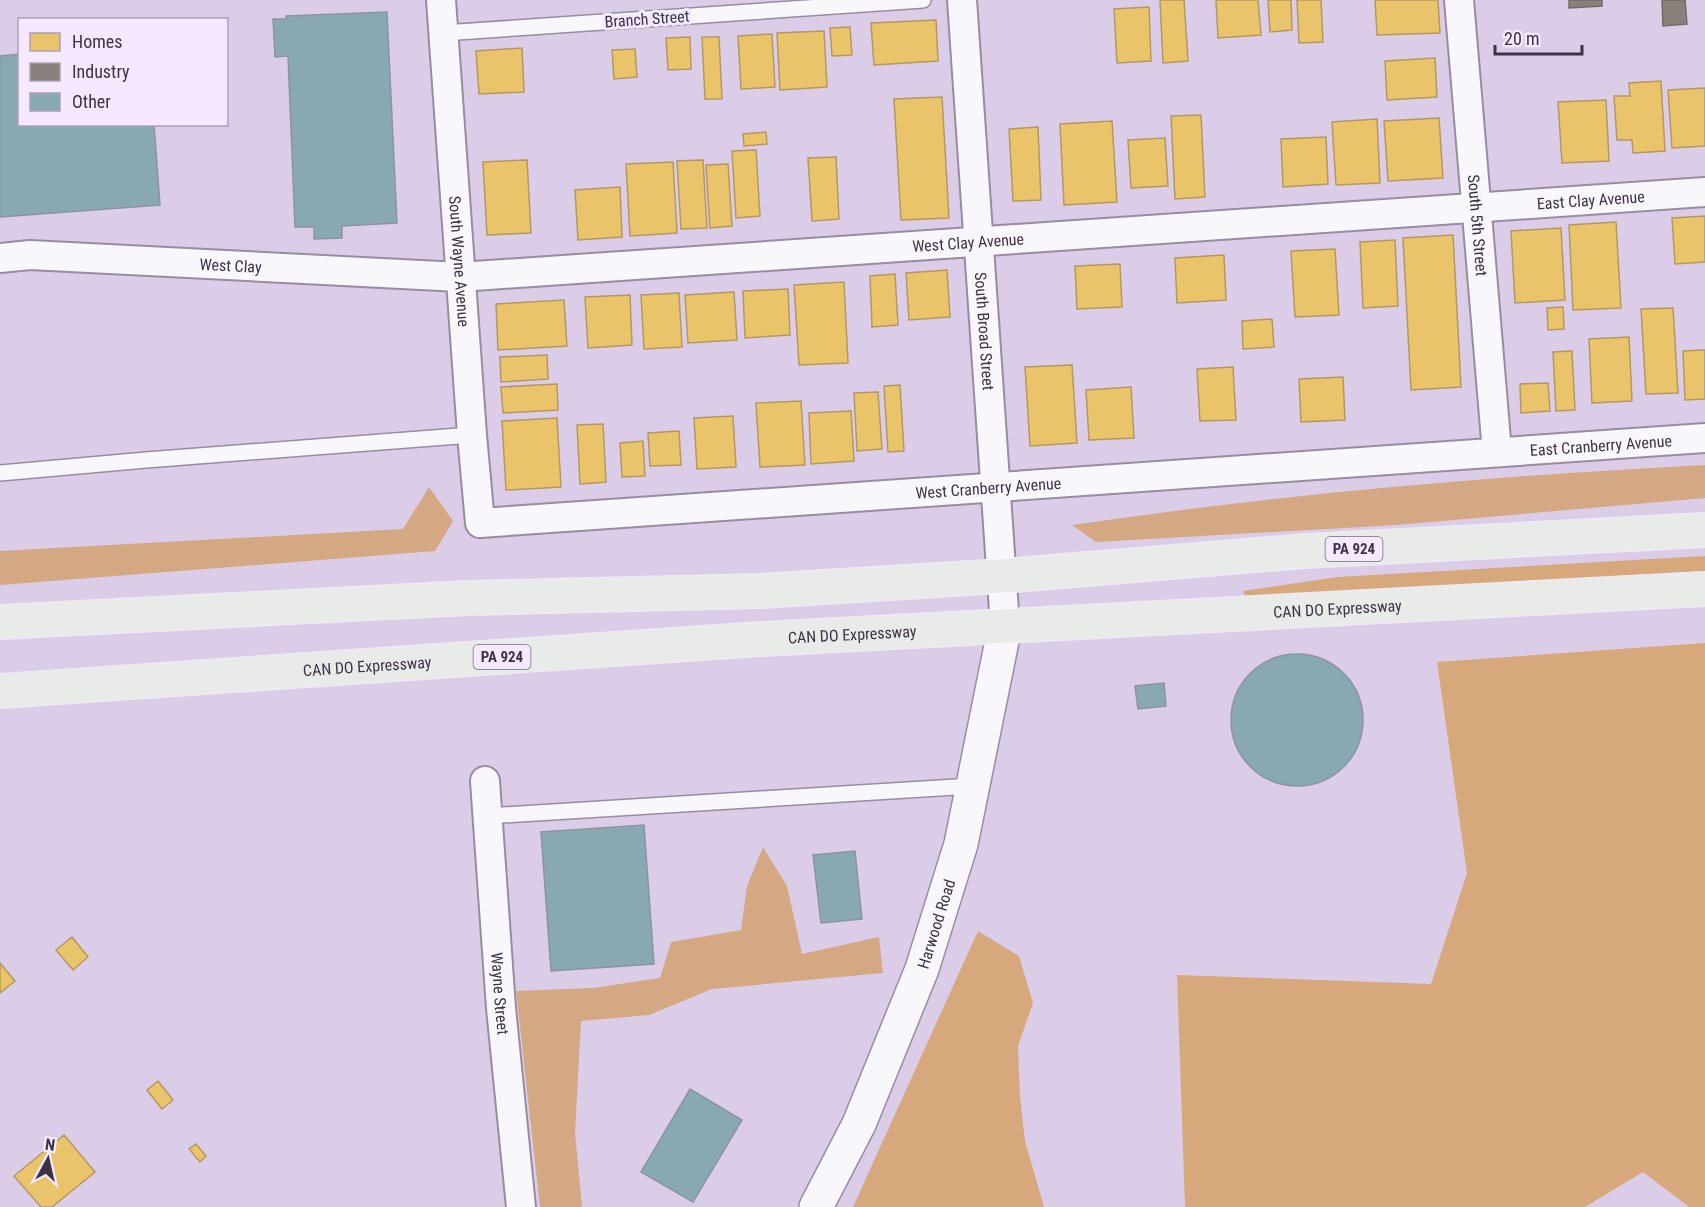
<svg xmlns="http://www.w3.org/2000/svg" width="1705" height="1207" viewBox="0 0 1705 1207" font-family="'Roboto Condensed',sans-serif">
<rect width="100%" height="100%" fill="#dbcce8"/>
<!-- green -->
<path fill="#d7a87b" d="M1705 556V571L1246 597 1243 591 1338 577Z
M1705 643V1207H1689L1643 1172 1585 1207H1185L1177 975 1431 984 1467 873 1437 662Z
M978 931 1019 956 1033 1003 1018 1046 1020 1097 1025 1141 1044 1207H853Z"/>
<!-- forest -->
<path fill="#d4a883" d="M1705 465V498L1396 525 1096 542 1072 525C1282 494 1493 476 1705 465Z
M429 487 453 521 435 551 0 585V551L403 529Z
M763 847 787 886 802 954 879 937 883 973 712 989 649 1015 581 1021 575 1133 582 1207H540L516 991 593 988 660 978 671 942 741 930 747 886Z"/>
<!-- homes -->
<path fill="#e9c46a" stroke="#b5985f" stroke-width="1.5" d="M1160 0H1184L1188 61 1163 63Z
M1216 0H1258L1261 35 1218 38Z
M1268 0H1291L1292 30 1270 32Z
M1297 0H1321L1323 42 1299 43Z
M1375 0H1438L1440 33 1377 35Z
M1149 7 1151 61 1117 63 1114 9Z
M936 20 938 61 874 65 871 23Z
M850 27 852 55 832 56 830 28Z
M824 31 827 87 780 90 777 33Z
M772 34 775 87 741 89 738 36Z
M690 37 691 69 668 70 666 38Z
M702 37H719L722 99H705Z
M522 48 524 92 479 94 476 51Z
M635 49 637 77 614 79 612 50Z
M1435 58 1437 97 1387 100 1385 61Z
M1661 81 1665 151 1633 153 1632 140H1617L1614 96H1630L1629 83Z
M1705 88V146L1672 148 1668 90Z
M942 97 949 218 901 220 894 99Z
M1606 100 1609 161 1562 163 1558 102Z
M1201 115 1205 197 1175 199 1171 116Z
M1439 118 1443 178 1388 181 1384 121Z
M1377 119 1380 183 1336 185 1332 122Z
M1112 121 1117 202 1064 205 1060 124Z
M1038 127 1041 200 1013 201 1009 129Z
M766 132 767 144 744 146 743 134Z
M1326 137 1328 184 1283 187 1281 139Z
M1165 138 1168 186 1131 188 1128 140Z
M756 150 760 216 736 218 732 151Z
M836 157 839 219 812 221 808 158Z
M527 160 531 233 487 235 483 162Z
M703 160 707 228 681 229 677 161Z
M673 162 677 233 630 236 626 164Z
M728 164 732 226 710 228 706 165Z
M620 187 622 237 578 240 575 190Z
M1705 216V262L1675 264 1672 218Z
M1616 222 1621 308 1573 310 1569 225Z
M1561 228 1565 300 1515 303 1511 231Z
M1453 235 1461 387 1411 390 1403 238Z
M1395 240 1398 306 1363 308 1360 242Z
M1335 249 1339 315 1295 317 1291 251Z
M1224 255 1226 300 1177 303 1175 258Z
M1120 264 1122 307 1077 309 1075 266Z
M947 270 950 317 909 320 906 273Z
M895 274 898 325 872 327 870 276Z
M844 282 848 363 799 365 794 285Z
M788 289 790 335 745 338 743 291Z
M734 292 737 340 688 343 685 295Z
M679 293 682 347 644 349 641 295Z
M630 295 632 345 588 348 585 297Z
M564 300 567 346 498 350 496 304Z
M1563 307 1564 329 1548 330 1547 308Z
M1673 308 1678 393 1646 394 1641 309Z
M1272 319 1274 347 1243 349 1242 321Z
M1629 337 1632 401 1592 403 1589 339Z
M1705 350V399L1685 400 1683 351Z
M1572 351 1575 410 1556 411 1553 352Z
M547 355 548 379 501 382 500 357Z
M1072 365 1077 443 1030 446 1025 367Z
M1233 367 1236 420 1200 421 1197 369Z
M1343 377 1345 420 1301 422 1299 379Z
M1548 383 1550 411 1521 413 1520 384Z
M557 384 558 410 503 413 501 387Z
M900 385 904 451 888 452 884 386Z
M1131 387 1134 438 1089 440 1086 390Z
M878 392 882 449 857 451 854 393Z
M801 401 805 465 760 467 756 403Z
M851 411 854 461 811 464 809 413Z
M733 416 736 467 697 469 694 418Z
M557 418 561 487 506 490 502 421Z
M603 424 606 482 580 484 577 425Z
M679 431 681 465 650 466 648 433Z
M643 441 645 476 622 477 620 443Z
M72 937 88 957 73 970 56 950Z
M0 963 15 981 0 993Z
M158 1081 173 1100 162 1109 147 1090Z
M64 1135 95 1172 52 1207H41L14 1176Z
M196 1144 206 1156 200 1162 189 1149Z"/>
<!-- industry -->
<path fill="#8a817c" stroke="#73696c" stroke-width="1.5" d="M1569 0H1602V6L1569 8Z
M1662 0H1685L1687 24 1663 26Z"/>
<!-- building -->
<path fill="#88a8b2" stroke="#8d94a0" stroke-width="1.5" d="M387 12 397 223 342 226V238L314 239V227H295L288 56 275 57 273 19H286V16Z
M20 54V124H154L160 205 0 217V56Z
M1231 720a66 66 0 1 1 132 0a66 66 0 1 1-132 0Z
M1164 683 1166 706 1138 709 1135 686Z
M644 825 654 964 551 971 541 832Z
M855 851 862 919 821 923 813 855Z
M690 1089 742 1120 693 1202 641 1172Z"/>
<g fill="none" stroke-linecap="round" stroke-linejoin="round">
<defs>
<path id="service" d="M443 33 923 0
M0 473 146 460 472 435
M487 816 972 786"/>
<g id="minor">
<path id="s1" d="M441 0 472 435 480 523 1705 438"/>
<path id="s2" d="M962 0 1005 626"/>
<path id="s3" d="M1459 0 1497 452"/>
<path id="s4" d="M0 258 30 255 460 277 1705 192"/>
<path id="s5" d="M485 781 501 1008 521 1207"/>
</g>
<g id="tertiary">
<path id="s6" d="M816 1207 859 1124 922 969 961 844 1005 626"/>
</g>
<g id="primary">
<path d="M0 622 468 598 760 591 1003 576 1306 551 1705 530"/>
<path id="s7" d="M0 691 761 639 1705 589"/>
</g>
</defs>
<!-- service casing -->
<use href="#service" stroke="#978ca0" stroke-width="18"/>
<!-- minor casing -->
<use href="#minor" stroke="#978ca0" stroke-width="32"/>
<!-- tertiary casing -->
<use href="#tertiary" stroke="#978ca0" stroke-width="36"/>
<!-- primary casing -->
<use href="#primary" stroke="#efe8f5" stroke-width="36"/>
<!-- service -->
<use href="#service" stroke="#faf7fc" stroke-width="15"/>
<!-- minor -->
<use href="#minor" stroke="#faf7fc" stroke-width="28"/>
<!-- tertiary -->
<use href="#tertiary" stroke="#faf7fc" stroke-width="33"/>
<!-- primary -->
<use href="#primary" stroke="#e9ebe8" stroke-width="33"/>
</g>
<g text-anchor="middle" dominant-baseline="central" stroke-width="6" stroke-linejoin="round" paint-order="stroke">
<!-- shield labels -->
<g fill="#f4e9fe" stroke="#74697d" stroke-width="1.5">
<rect x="1325.5" y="537" width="57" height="24" rx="4.5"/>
<rect x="473.5" y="645" width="57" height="24" rx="4.5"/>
</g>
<g font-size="15" font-weight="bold" fill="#3d3246">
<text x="1354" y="549">PA 924</text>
<text x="502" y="657">PA 924</text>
</g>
<!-- street labels -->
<g font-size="16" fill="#3d3246" stroke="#f4e9fe">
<text transform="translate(647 19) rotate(-4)">Branch Street</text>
<text stroke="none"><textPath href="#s4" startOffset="1594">East Clay Avenue</textPath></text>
<text stroke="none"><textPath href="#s3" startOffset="226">South 5th Street</textPath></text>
<text stroke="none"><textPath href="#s4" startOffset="970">West Clay Avenue</textPath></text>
<text stroke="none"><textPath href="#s1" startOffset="262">South Wayne Avenue</textPath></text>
<text stroke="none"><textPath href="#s4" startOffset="231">West Clay</textPath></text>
<text stroke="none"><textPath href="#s2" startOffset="332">South Broad Street</textPath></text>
<text stroke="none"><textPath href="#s1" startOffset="1648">East Cranberry Avenue</textPath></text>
<text stroke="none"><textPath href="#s1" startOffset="1034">West Cranberry Avenue</textPath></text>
<text stroke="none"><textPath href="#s7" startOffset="1340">CAN DO Expressway</textPath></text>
<text stroke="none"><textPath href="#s7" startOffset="854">CAN DO Expressway</textPath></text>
<text stroke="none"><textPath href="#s7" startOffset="368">CAN DO Expressway</textPath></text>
<text stroke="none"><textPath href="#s6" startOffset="308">Harwood Road</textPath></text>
<text stroke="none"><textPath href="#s5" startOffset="213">Wayne Street</textPath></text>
</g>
</g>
<!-- legend -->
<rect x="18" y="18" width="210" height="108" fill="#f4e9fe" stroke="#aba0b4" stroke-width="1.5"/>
<rect x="30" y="33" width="30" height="18" fill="#e9c46a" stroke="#aba0b4" stroke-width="1.5"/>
<text x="72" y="48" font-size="18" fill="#3d3246">Homes</text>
<rect x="30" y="63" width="30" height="18" fill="#8a817c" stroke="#aba0b4" stroke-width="1.5"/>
<text x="72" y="78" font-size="18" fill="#3d3246">Industry</text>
<rect x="30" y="93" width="30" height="18" fill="#88a8b2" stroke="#aba0b4" stroke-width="1.5"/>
<text x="72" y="108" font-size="18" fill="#3d3246">Other</text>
<!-- north arrow -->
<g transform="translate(48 1159) rotate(8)" stroke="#f4e9fe" stroke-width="4.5" paint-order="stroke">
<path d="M0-4.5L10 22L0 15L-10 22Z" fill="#3d3246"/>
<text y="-9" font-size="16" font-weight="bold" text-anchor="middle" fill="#3d3246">N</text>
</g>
<!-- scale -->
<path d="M1495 45v9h87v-9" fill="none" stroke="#3d3246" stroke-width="3"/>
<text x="1504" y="45" font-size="18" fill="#3d3246" stroke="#f4e9fe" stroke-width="4.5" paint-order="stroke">20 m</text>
</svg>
